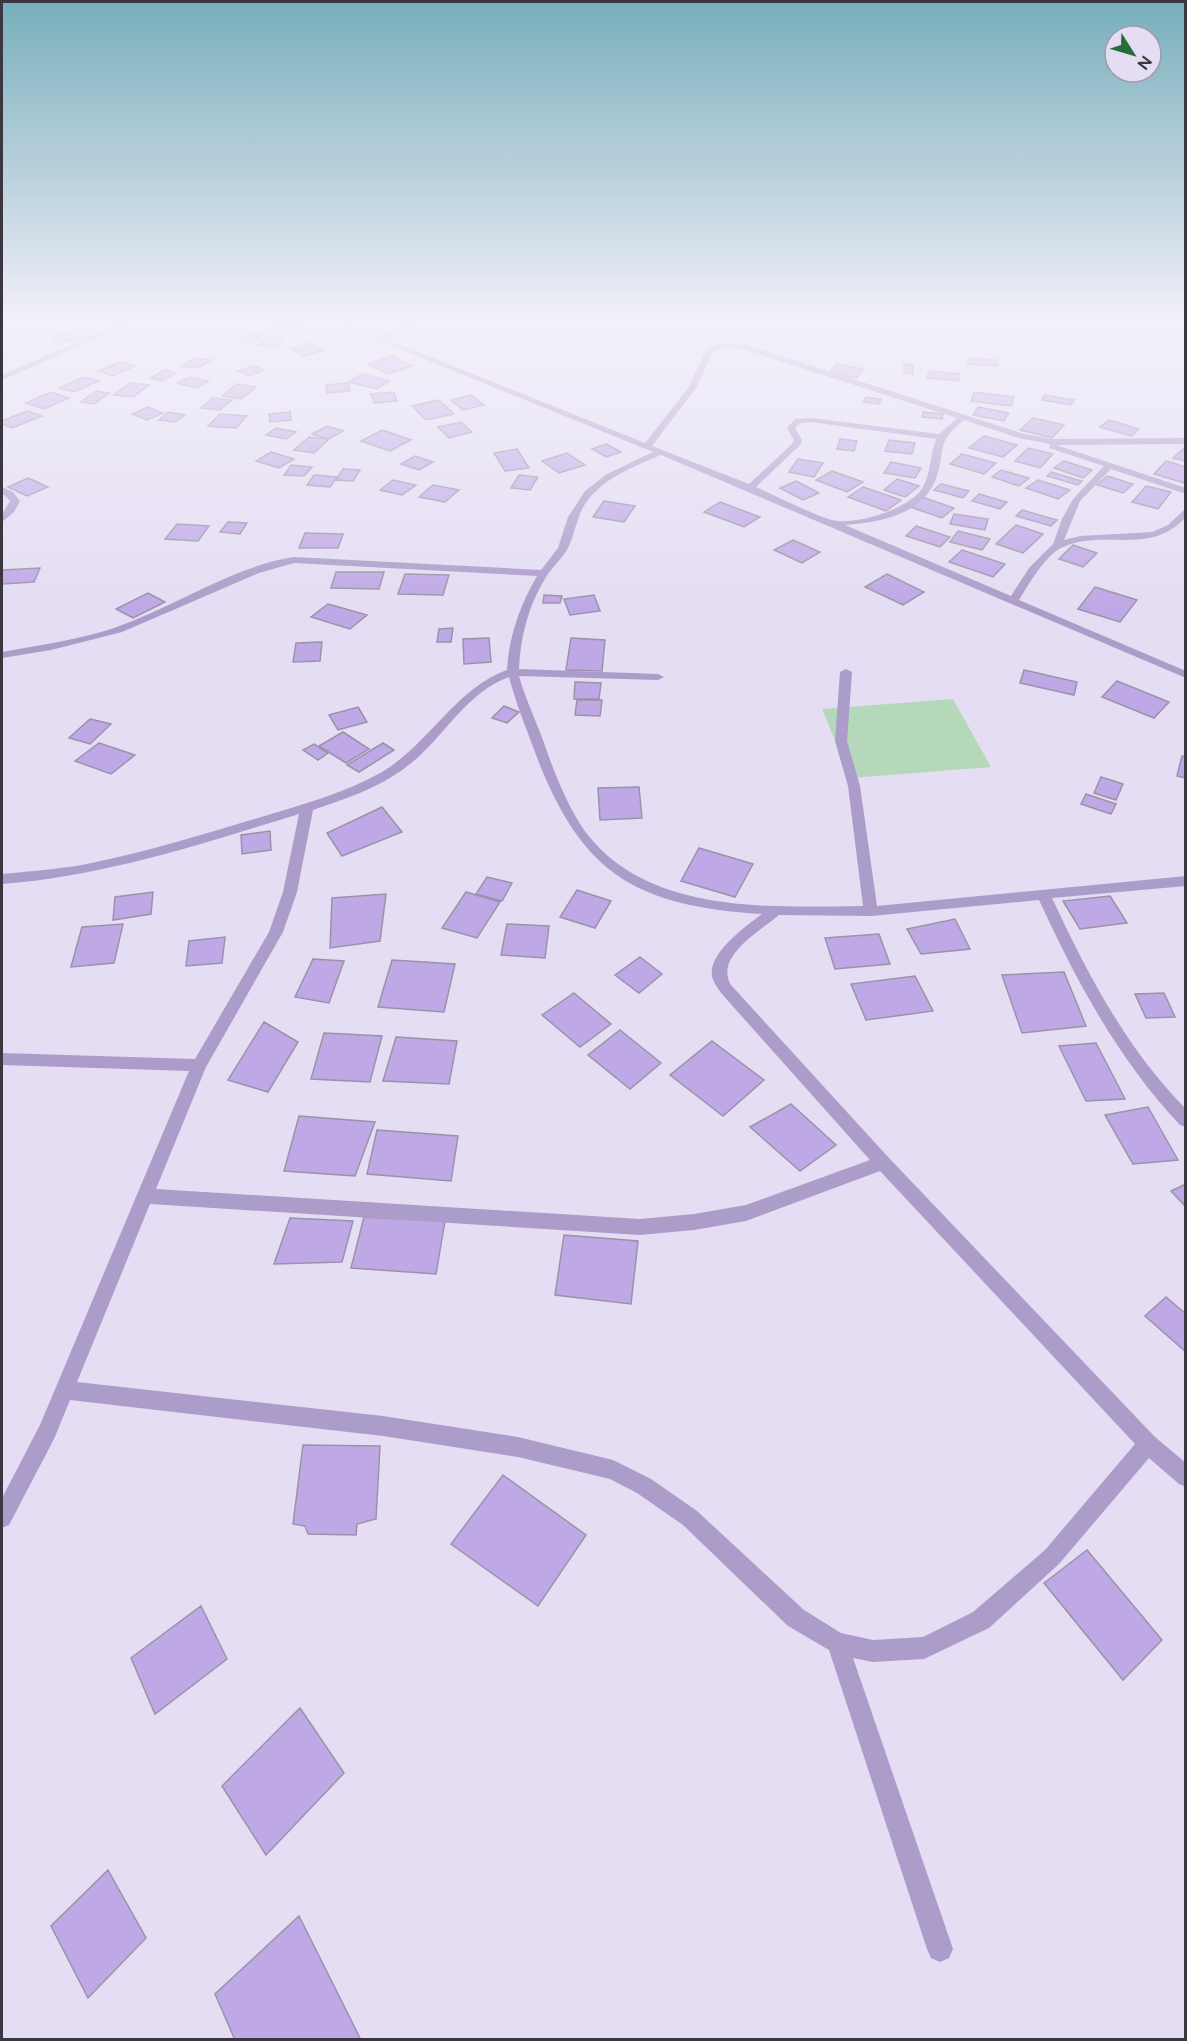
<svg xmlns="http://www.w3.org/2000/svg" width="1187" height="2041" viewBox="0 0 1187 2041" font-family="Figtree,sans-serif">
<rect width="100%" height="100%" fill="#e4ddf3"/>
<!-- green -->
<path fill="#b4d8b9" d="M953 699 991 767 851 778 822 709Z"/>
<!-- building -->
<path fill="#bfa8e6" stroke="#9a93a8" stroke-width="1.5" d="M306 322 309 324 291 330 270 323Z
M82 330 85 338 55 343 52 335Z
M247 334 262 335 252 343 238 341Z
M269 335 285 337 274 346 258 345Z
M310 343 323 350 304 356 291 349Z
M392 356 412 366 388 374 368 364Z
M195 358 211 360 198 368 182 366Z
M968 358 996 360 997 366 968 364Z
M120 362 135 366 113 376 98 371Z
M836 364 864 369 857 378 829 373Z
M904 364 913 365V374L904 373Z
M254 366 264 370 249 376 238 371Z
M165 370 176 373 161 381 150 378Z
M929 371 960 374 959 381 927 378Z
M362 374 390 381 377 389 348 382Z
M84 377 99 381 74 392 59 388Z
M189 377 209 381 197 388 177 383Z
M130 383 149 385 133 397 113 395Z
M349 383 350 391 327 393 326 385Z
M237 384 256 387 241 399 222 396Z
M96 391 109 393 94 404 81 402Z
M51 392 69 398 44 409 26 403Z
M394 392 397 401 374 403 371 394Z
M974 392 1014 397 1011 406 971 401Z
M471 395 484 405 463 410 451 400Z
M1045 395 1074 400 1071 405 1042 400Z
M866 397 881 399 879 404 863 402Z
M213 398 232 400 220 410 201 408Z
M439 400 454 414 426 420 412 406Z
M148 407 163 413 147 420 132 414Z
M978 407 1009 413 1004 421 973 415Z
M27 411 42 416 12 428 2 424V421Z
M168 412 185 415 175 422 159 420Z
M290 412 291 420 270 422 269 414Z
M923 412 943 414 942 419 922 417Z
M220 414 247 416 236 428 208 426Z
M1033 418 1064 425 1052 438 1020 430Z
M1109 420 1139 429 1131 436 1100 427Z
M461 422 472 432 449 438 438 427Z
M327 426 343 431 329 439 312 434Z
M276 428 296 432 286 439 266 435Z
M382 430 411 440 390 451 361 441Z
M984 436 1017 445 1003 457 969 448Z
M309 437 329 439 314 453 294 450Z
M840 439 857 441 854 451 837 449Z
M889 440 915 443 912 454 885 451Z
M606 444 621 452 606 457 592 449Z
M1186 446V461L1173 458Z
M1028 448 1053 454 1040 468 1015 461Z
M517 449 529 468 505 471 494 453Z
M271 452 294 459 279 468 256 461Z
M567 453 585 465 559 473 542 461Z
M962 454 996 463 984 474 950 464Z
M415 456 433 462 419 470 401 464Z
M798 459 823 463 814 477 789 472Z
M1064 461 1092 470 1083 478 1054 468Z
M1166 461 1186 467 1184 483 1154 474Z
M891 462 921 468 915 478 884 473Z
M291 465 312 467 304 476 284 475Z
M343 469 360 470 353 481 336 480Z
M1001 470 1029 478 1019 486 992 477Z
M832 471 863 482 847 492 816 480Z
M1051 472 1082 481 1078 485 1047 476Z
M314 475 337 477 330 487 307 485Z
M519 475 538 477 530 490 511 488Z
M1107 476 1133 484 1123 493 1097 485Z
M28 478 48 487 27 496 8 487Z
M897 479 919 486 905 497 884 490Z
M393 480 416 485 402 495 380 490Z
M1038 480 1070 490 1058 499 1026 488Z
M796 481 819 493 803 500 780 488Z
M941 484 969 491 963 498 934 490Z
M433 485 459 490 445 502 419 497Z
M1146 486 1171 492 1158 509 1132 502Z
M863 487 901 500 886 511 848 497Z
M979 494 1007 502 1000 509 972 501Z
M922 497 954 508 942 518 910 507Z
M604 501 635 506 624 522 593 517Z
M720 502 760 517 744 527 704 512Z
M1022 510 1057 520 1051 526 1016 516Z
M954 514 988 519 985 530 950 524Z
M228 522 247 523 240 534 220 532Z
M177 524 209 526 198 541 165 539Z
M1016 525 1043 534 1023 553 996 544Z
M916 526 950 537 940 547 906 536Z
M958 531 990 539 982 550 950 542Z
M305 533 343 534 338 548H299Z
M793 540 820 552 802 563 774 550Z
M1073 545 1097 553 1083 567 1059 559Z
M962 550 1005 564 993 577 949 562Z
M40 568 34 582 2 584V570Z
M336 572H384L379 589 331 588Z
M405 574 449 575 443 595 398 594Z
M887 574 924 592 903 605 865 587Z
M1095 587 1137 600 1120 622 1078 609Z
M148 593 165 602 133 618 116 609Z
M544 595 562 596 560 603H543Z
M594 595 600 611 570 615 564 599Z
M328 604 367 615 350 629 311 617Z
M453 628 451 642H437L439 629Z
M489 638 491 662 464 664 463 639Z
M571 638 605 640 602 671 566 670Z
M322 642 320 661 293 662 296 643Z
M1024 670 1077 682 1074 695 1020 683Z
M1117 681 1169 702 1154 718 1102 697Z
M575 682 601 683 599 699H574Z
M577 700H602L600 716 575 715Z
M504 706 519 712 507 723 492 718Z
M358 707 367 722 338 730 329 715Z
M90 719 111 724 90 744 69 738Z
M343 732 369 749 346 763 319 746Z
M99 743 135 755 111 774 75 761Z
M383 743 394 750 359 772 347 765Z
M314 744 328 753 318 760 303 750Z
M1182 756 1186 757V778L1177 776Z
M1101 777 1123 784 1116 800 1094 793Z
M639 787 642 818 600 820 598 788Z
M1086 794 1116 804 1111 814 1081 804Z
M382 807 402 832 342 856 327 833Z
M270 831 271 850 242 854 241 835Z
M699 848 753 864 735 897 681 881Z
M487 877 512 883 502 901 476 894Z
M577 890 611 901 595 928 560 917Z
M153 892 151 914 113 920 115 897Z
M466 892 500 902 477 938 442 928Z
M386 894 380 941 330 948 332 898Z
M1110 896 1127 923 1080 929 1063 901Z
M955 919 970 949 921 954 907 929Z
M123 924 114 963 71 967 82 927Z
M507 924 549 926 545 958 501 955Z
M879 934 890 964 835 969 825 938Z
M225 937 222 963 186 966 189 941Z
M640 957 662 974 639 993 615 975Z
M313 959 344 961 329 1003 295 997Z
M392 960 455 964 444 1012 378 1007Z
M1064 972 1086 1026 1022 1033 1002 975Z
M915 976 933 1011 866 1020 851 984Z
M574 993 611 1024 580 1047 542 1015Z
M1164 993 1175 1017 1146 1018 1135 994Z
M264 1022 298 1042 268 1092 228 1080Z
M620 1030 661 1063 630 1089 588 1055Z
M324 1033 382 1036 370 1082 311 1079Z
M396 1037 457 1041 449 1084 383 1081Z
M712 1041 764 1080 723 1116 670 1075Z
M1096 1043 1125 1099 1086 1101 1059 1046Z
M791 1104 836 1145 800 1171 750 1127Z
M1148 1107 1178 1160 1133 1164 1105 1115Z
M299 1116 375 1122 355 1176 284 1171Z
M377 1130 458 1136 451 1181 367 1174Z
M1186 1184V1207L1171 1191Z
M364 1217 445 1221 436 1274 351 1268Z
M290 1218 353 1221 342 1262 274 1264Z
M564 1235 638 1241 631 1304 555 1295Z
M1166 1297 1186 1314V1352L1145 1316Z
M303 1445 380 1446 376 1519 357 1524 356 1535 308 1534 305 1526 293 1524Z
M503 1475 586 1535 538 1606 451 1544Z
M1087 1550 1162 1640 1123 1680 1044 1583Z
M201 1606 227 1659 155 1714 131 1658Z
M300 1708 344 1773 266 1855 222 1786Z
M108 1870 146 1938 88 1998 51 1926Z
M299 1916 361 2040H235L215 1994Z"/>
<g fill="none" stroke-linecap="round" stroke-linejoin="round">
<!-- minor -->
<path fill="#ac9cc9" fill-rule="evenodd" d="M124 322H134L2 380V375Z
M333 322H343L379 337 416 322H426L386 339 645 443 688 388 707 349C719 340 735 343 750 346L1024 434 1052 439 1186 438V444L1056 445 1186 488V494L1111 469 1080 501 1064 540 1080 536 1152 532 1168 525 1186 508V517C1149 557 1105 528 1063 547 1046 554 1029 584 1019 600L1186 671V678L661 455C637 465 611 475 593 494 577 510 577 529 568 548 562 559 552 567 546 577 529 604 520 637 519 669L658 674 664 677 658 680 519 676C525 697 535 719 543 740 553 769 565 801 582 827 643 915 769 907 863 906L848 786 835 741 840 672 846 669 852 672 847 741 860 786 877 906 1186 876V886L1052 898C1088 975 1126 1048 1186 1109V1127L1180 1125C1118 1059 1077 982 1039 900L871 916 779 915C760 931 714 957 731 985L889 1158 1155 1437 1186 1463V1487L1179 1484 1149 1458 1059 1564 989 1628 924 1659 873 1662 853 1658 953 1949 949 1958 940 1962 931 1958 927 1949 829 1650 788 1626 683 1525 637 1493 610 1479 518 1457 383 1436 70 1400 54 1439 9 1525 2 1528V1498L40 1425 189 1071 2 1065V1053L195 1059 269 932 283 892 299 814C201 844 105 876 2 884V874C33 871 65 869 96 862 151 851 204 834 258 818 300 805 343 794 382 772 429 744 455 689 507 670 509 636 520 605 537 576L294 563 259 573 122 632 51 650 2 658V652C39 645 78 640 114 628 172 608 233 566 294 557L541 570 558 548 568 517 585 491 607 474 653 452ZM724 347 746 350 957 418 939 434 811 418 795 419 787 428 794 440 792 444 749 484 652 446 696 388 713 352ZM964 420 1019 438 1050 444 1049 448 1104 466 1073 499 1062 519 1053 544 1029 568 1011 596 845 525C881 522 924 515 937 476 946 446 936 443 964 420ZM811 422 936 439C930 455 931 472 923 487 911 509 854 526 832 520 806 512 781 498 756 487L800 445 802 440 795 428 800 423ZM509 677C516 704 527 730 536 755 582 875 636 906 762 914 746 926 708 953 712 976 713 982 718 988 721 993L870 1160 746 1205 694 1214 640 1219 156 1189 206 1067 283 932 297 892 313 810C349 798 387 785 416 759 446 733 469 691 509 677ZM880 1171 1135 1444 1045 1550 973 1612 923 1637 873 1640 841 1633 804 1610 697 1511 651 1479 613 1460 518 1437 383 1416 77 1382 150 1204 640 1235 694 1230 746 1221Z
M2 487 13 492 20 501 14 512 2 522V514L10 501 2 493Z"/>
</g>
<!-- sky -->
<linearGradient id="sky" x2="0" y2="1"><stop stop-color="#77aebb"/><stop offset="0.53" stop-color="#f3f0fa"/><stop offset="1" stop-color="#f3f0fa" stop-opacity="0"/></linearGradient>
<rect width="1187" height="608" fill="url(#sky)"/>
<!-- border -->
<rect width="1187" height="2041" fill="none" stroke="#3a3740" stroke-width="6"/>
<!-- north arrow -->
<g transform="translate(1133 54) rotate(127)"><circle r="28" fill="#e4ddf3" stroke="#a09bab" stroke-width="1.5"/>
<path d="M0-4.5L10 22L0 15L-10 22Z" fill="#266d39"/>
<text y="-9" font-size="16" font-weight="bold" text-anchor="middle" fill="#3a3740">N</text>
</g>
</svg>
